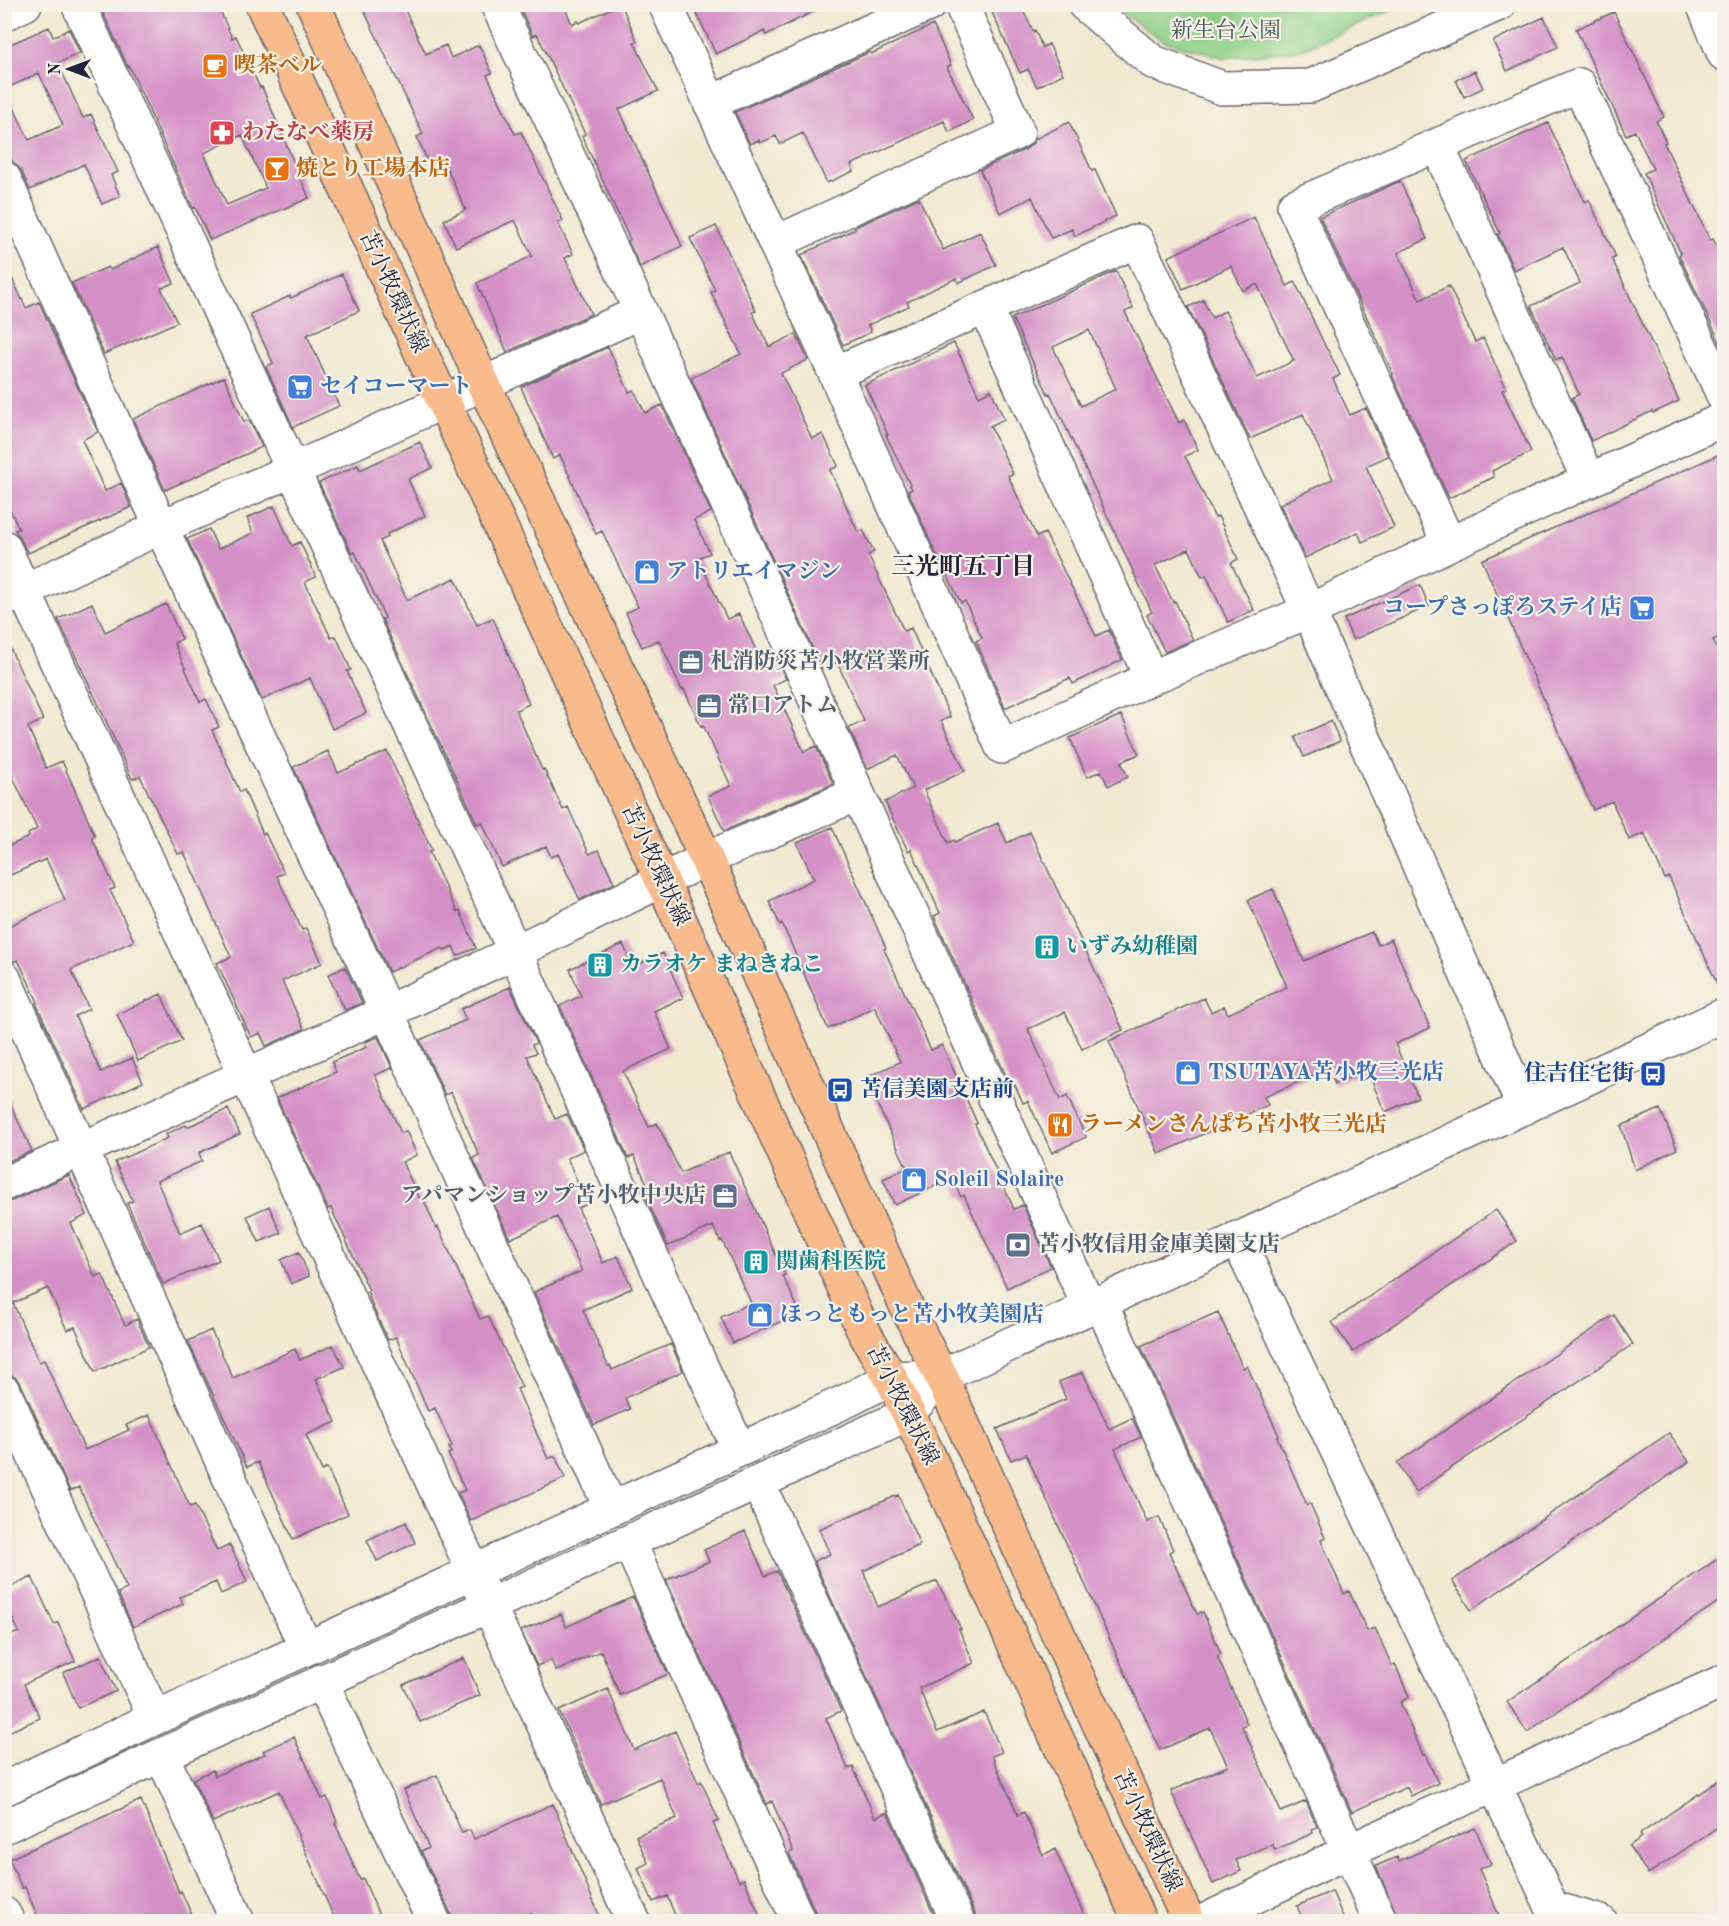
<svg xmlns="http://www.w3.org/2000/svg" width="1729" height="1926" viewBox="0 0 1729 1926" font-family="'Old Standard TT','Noto Serif JP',serif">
<rect width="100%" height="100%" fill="#f7f3e8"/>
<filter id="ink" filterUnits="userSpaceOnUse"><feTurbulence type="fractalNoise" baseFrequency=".0167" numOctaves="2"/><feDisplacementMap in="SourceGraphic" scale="12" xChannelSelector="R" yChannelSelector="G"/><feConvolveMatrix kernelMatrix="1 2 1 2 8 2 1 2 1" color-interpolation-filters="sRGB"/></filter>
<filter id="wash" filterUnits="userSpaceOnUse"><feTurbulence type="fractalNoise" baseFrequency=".008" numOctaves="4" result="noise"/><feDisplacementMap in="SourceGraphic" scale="24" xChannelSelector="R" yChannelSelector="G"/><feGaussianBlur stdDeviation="1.35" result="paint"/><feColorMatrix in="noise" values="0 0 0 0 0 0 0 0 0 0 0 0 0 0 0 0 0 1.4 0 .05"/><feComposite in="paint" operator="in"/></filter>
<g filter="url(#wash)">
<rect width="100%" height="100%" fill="#f1e9d2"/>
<!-- green -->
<path fill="#8ed088" stroke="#587962" stroke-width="1.5" d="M1111 5H1403L1300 50 1225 58 1163 41Z"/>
<g id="blocks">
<!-- building -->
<path fill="#d491c6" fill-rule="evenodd" d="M99 4H217L232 38 236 36 260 88 262 87 309 198 210 240 195 207 193 208 129 66 128 67ZM242 135 266 188 227 205 204 153Z
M361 4H402L426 54 446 45 451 58 479 45 492 73 487 75 515 134 521 132 563 221 558 223 573 254 565 258 591 314 507 352 477 283 532 256 515 220 456 247 444 220 466 210 442 158 429 164 417 137 423 134Z
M518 4H563L572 24 578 21 579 23 621 4 637 41 634 42 658 91 619 109 682 246 640 267 628 241 630 240 582 136 585 134 537 34 533 36Z
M692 4H829L766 35 764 31 716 54Z
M988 4H1020L1033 31 1035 30 1042 47 1049 44 1063 74 1037 87 1028 69 1020 73Z
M1614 12 1664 117 1656 121 1666 142 1664 143 1710 240 1713 239 1725 263V353L1679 255 1681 254 1644 173 1653 169 1635 131 1626 135 1576 29Z
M1544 17 1558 47 1507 71 1493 41Z
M933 25 951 65 947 67 973 120 949 132 944 121 851 165 854 171 827 183 803 133 780 144 776 136 760 143 759 140 750 144 735 112 870 52 871 54Z
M49 27 53 37 69 29 80 53 58 63 83 118 91 114 118 172 111 175 120 196 102 204 84 164 30 190 21 170 13 162 4 143V47ZM39 73 63 125 29 140 5 89Z
M1475 71 1483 88 1464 97 1456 80Z
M1069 122 1092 171 1095 170 1116 216 1075 236 1072 229 1051 238 1032 197 1000 213 980 170 1026 149 1033 143 1035 139Z
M1548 123 1585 202 1589 200 1616 257 1612 259 1679 401 1653 413 1652 411 1591 441 1572 398 1579 394 1562 357 1556 360 1531 306 1580 283 1563 247 1514 270 1498 234 1500 233 1466 161Z
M1400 181 1427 239 1398 253 1420 300 1449 286 1475 342 1483 338 1506 388 1502 390 1531 452 1492 471 1494 477 1449 498 1392 375 1393 374 1320 217Z
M919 198 943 250 980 232 996 265 958 283 956 278 907 302 909 306 868 325 871 332 843 345 801 255 855 229V227Z
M1254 217 1287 286 1295 282 1327 350H1328L1340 375 1333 379 1350 415 1366 408 1388 456 1366 466 1394 527 1362 542 1358 532 1305 558 1280 504 1333 479 1303 414 1250 439 1188 307 1203 300 1212 318 1225 311 1257 378 1294 361 1257 284 1243 291 1231 266 1183 289 1168 257Z
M716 226 756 311 752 312 769 347 796 334 808 360 781 373 812 439 823 434 838 466 830 470 858 532 863 530 874 552 868 555 904 631 911 628 950 717 941 721 965 771 924 790 948 843 954 840 955 842 998 823 1007 843 1030 832 1123 1030 1082 1049 1065 1012 1028 1029 1060 1100 1067 1096 1086 1137 1052 1153 1028 1101 1023 1103 1015 1085 1011 1087 934 916 940 913 911 849 908 851 885 802 913 788 897 755 867 769 849 728 864 721 837 662 822 669 691 378 741 354 711 292 715 290 690 238Z
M158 247 174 283 161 288 177 322 104 354 72 283 108 267 110 270Z
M4 261 26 308 39 302 98 432 82 440 105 491 121 483 131 507 28 553 15 530 19 529 4 497Z
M1116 271 1133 308 1125 312 1179 423 1184 420 1198 450 1185 456 1215 518 1218 516 1238 559 1231 563 1254 610 1228 622 1206 575 1202 577 1189 549 1155 565 1173 602 1175 601 1193 640 1165 652 1147 615 1152 612 1050 393 1048 394 1012 318ZM1089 330 1116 389 1081 406 1053 347Z
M342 274 359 311 307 335 339 406 293 427 266 367 273 363 250 314 290 296 291 298Z
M954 343 979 396 991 390 1004 419 990 426 1013 474 1008 476 1037 537 1045 533 1096 636 1109 630 1122 660 1073 684 1070 678 1005 708 976 641 982 638 965 601 961 603 932 545 908 491 912 489 886 435H888L865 385Z
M608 347 629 392 634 390 645 413 662 405 711 512 694 520 710 553 698 558 727 619 739 614 763 665 776 659 786 679 773 685 804 752 816 746 833 784 724 831 708 796 731 786 703 725 701 726 684 689 682 690 659 640 642 647 626 613 638 607 602 531 596 534 560 455 553 459 521 387Z
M224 377 244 422 249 420 262 447 165 490 133 419Z
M420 442 432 468 408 479 425 516 387 534 388 537 380 541 407 600 455 578 477 625 493 618 529 704 516 710 542 770 544 769 563 810 568 807 589 854 599 850 614 883 580 900 558 854 551 857 546 846 502 867 482 822 477 824 462 791 382 619 385 618 355 552 352 553 319 483 358 465 360 470Z
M1725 452V635L1713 640 1725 667V996L1723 997 1669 877 1665 879 1644 833 1629 840 1612 801 1593 810 1482 560Z
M274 506 292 546 300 542 316 577 305 582 331 638 336 636 351 670 347 671 366 713 332 729 310 678 262 700 187 539 209 529 218 549 253 533 247 518Z
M1420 585 1429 606 1353 640 1344 619Z
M92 603 105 632 166 604 182 639 174 643 200 702 206 699 219 727 212 730 240 792 244 790 263 834 265 833 284 873 277 876 302 930 306 928 322 963 282 981 304 1029 266 1046 260 1033 251 1037 217 963 231 957 184 852 178 854 140 776 132 779 103 714 58 619Z
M4 635 43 720 28 727 46 768 62 761 95 836 92 838 115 888 110 890 134 941 71 970 89 1009 75 1016 101 1072 132 1058 143 1082 84 1109 36 1003 38 1002 18 960 13 962 4 942V928L65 900 46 859 4 878V848L29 837 28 834 37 829 12 775 4 778Z
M1121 715 1139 754 1121 762 1128 777 1108 786 1101 771 1087 777 1070 738Z
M1331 721 1340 741 1304 757 1295 737Z
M328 751 338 773 387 751 432 851 429 852 457 912 460 911 476 948 457 956 453 946 444 950 442 948 389 972 293 767Z
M832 827 886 948 884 949 931 1050 942 1045 977 1123 975 1124 1014 1209 1023 1205 1051 1267 1007 1288 964 1195 961 1197 952 1178 895 1205 883 1179 907 1168 865 1078 900 1062 875 1007 828 1029 782 923 780 925 769 901 814 879 797 843Z
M1273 889 1304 961 1372 932 1378 945 1391 939 1430 1028 1395 1044 1418 1097 1385 1112 1367 1070 1335 1084 1328 1069 1264 1097 1268 1105 1159 1154 1109 1041 1204 998 1211 1012 1224 1006 1228 1014 1287 987 1248 900Z
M623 944 633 967 663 953 683 998 654 1011 671 1049 623 1071 649 1127 657 1123 681 1173 729 1152 785 1275 783 1276 800 1313 733 1343 721 1317 751 1303 722 1240 720 1241 713 1226 668 1246 647 1199 653 1197 634 1156 628 1158 560 1006 581 996 570 969Z
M345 967 362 1003 345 1010 328 975Z
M510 987 536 1043 532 1045 536 1053 527 1056 555 1119 567 1114 584 1150 567 1158 587 1204 578 1208 603 1263 618 1256 632 1288 583 1310 608 1366 610 1365 612 1370 671 1344 683 1371 625 1398 630 1409 594 1425 534 1292 582 1271 557 1217 510 1239 473 1158 479 1155 451 1092 445 1095 420 1040 466 1020 461 1009Z
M161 994 182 1041 138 1061 117 1014Z
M378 1037 392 1068 375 1075 401 1133 406 1131 417 1155 402 1162 420 1199 423 1198 436 1228 438 1227 480 1319 488 1316 522 1387 517 1389 548 1459 555 1456 565 1478 471 1521 458 1493 465 1490 448 1454 451 1453 449 1447 452 1446 435 1408 428 1411 396 1337 388 1340 373 1307 367 1291 369 1290 331 1208 328 1209 277 1098 336 1072 332 1062 367 1047 365 1042Z
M4 1090 32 1151 4 1163Z
M228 1109 240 1134 199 1153 202 1161 157 1181 180 1233 202 1223 219 1260 163 1284 127 1203 133 1201 115 1162 168 1138 166 1134 186 1125 187 1127Z
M1660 1109 1677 1149 1635 1170 1621 1126Z
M69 1175 87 1215 71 1223 95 1277 102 1274 125 1325 137 1319 149 1347 95 1372 75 1327 67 1330 48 1288 13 1303 39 1362 44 1360 85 1450 129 1430 126 1425 149 1415 190 1507 195 1505 217 1551 230 1545 247 1582 221 1594 216 1582 180 1597 183 1604 133 1627 118 1593 127 1589 79 1487 70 1491 21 1384 15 1377 8 1374 4 1366V1202L12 1201Z
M269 1206 281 1233 259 1242 247 1216Z
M1496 1210 1517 1241 1353 1352 1332 1322Z
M299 1252 309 1276 291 1284 281 1260Z
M1218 1312 1243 1368 1247 1366 1279 1436 1277 1437 1307 1505 1310 1503 1325 1538 1321 1540 1344 1594 1349 1591 1367 1631 1375 1628 1392 1666 1395 1664 1409 1697 1400 1702 1423 1755 1425 1754 1438 1783 1411 1796 1407 1787 1352 1812 1141 1346Z
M1614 1315 1633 1344 1416 1492 1397 1463Z
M211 1330 233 1378 295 1349 300 1360 333 1345 344 1367 316 1379 336 1422 306 1435 322 1471 327 1468 348 1514 293 1539 258 1462 247 1467 188 1341Z
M1083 1372 1109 1429 1132 1418 1141 1437 1115 1449 1147 1522 1159 1517 1173 1550 1169 1552 1197 1614 1203 1612 1221 1654 1217 1656 1247 1724 1242 1726 1281 1812 1306 1801 1317 1827 1312 1829 1313 1833 1275 1850 1272 1844 1236 1860 1241 1871 1213 1884 1171 1791 1228 1766 1210 1728 1160 1750 1026 1454 1011 1460 997 1429 1066 1399 1059 1382Z
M1669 1433 1689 1462 1471 1610 1452 1581Z
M898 1495 920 1545 863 1571 878 1607 937 1581 961 1629H959L974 1663 919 1688 937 1732 984 1712 1002 1752 992 1756 1018 1815 1024 1812 1043 1855 1055 1849 1087 1922H976L975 1914 814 1561 830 1554 819 1529Z
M406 1522 415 1543 377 1561 367 1540Z
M745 1531 765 1576 777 1571 841 1711 826 1718 848 1769 853 1767 875 1818 887 1812 937 1922H817L816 1914 789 1853 793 1851 772 1801 767 1804 666 1580 709 1561 704 1550Z
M1725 1554V1597L1527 1732 1507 1702Z
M32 1577 54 1624 58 1623 75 1661 24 1684 40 1718 4 1734V1638L19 1632 4 1601V1590Z
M633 1597 668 1674 620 1695 601 1651 556 1671 551 1660 537 1666 521 1631 561 1614 566 1627Z
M100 1656 116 1691 78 1708 63 1673Z
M464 1658 480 1695 420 1722 403 1685Z
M608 1689 634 1750 675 1731 698 1783 701 1781 719 1821 713 1823 739 1881 744 1879 759 1914 742 1922H678L667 1896 653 1902 638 1868 648 1863 636 1836 677 1818 660 1778 601 1804 559 1711Z
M294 1737 322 1799 327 1797 337 1822 335 1823 360 1880 363 1878 382 1922H336L279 1791 213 1822 193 1779 213 1770 215 1776 265 1754 263 1751Z
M437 1775 462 1833 470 1830 474 1839 553 1804 602 1922H535L531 1913 513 1922H452L451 1914 421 1851 429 1848 404 1790Z
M1725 1776V1822L1648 1874 1629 1846 1642 1837 1640 1834Z
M141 1800 179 1892 181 1891 195 1922H40L25 1887 22 1888 9 1859Z
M1475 1828 1491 1864 1479 1869 1502 1922H1400L1376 1866 1397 1857 1399 1861Z
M1332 1891 1345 1922H1304L1297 1906Z"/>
</g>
</g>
<g filter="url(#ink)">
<use href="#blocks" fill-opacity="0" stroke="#6a6870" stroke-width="1.5"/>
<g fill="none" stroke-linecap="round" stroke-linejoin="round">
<defs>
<path id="minor" d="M78 4 515 952 739 1450
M497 4 641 312 1089 1307
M665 4 835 373 1002 747 1151 678 1309 611 1449 544 1724 419
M1084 4 1153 62 1222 88 1311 86 1499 4
M1703 4 1724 54
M4 14 25 4
M710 103 930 4
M1437 145 1589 481
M4 178 161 527 387 1012 611 1509
M775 243 1018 132 961 4
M986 308 1151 678
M835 373 1137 241 1309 611 1524 1108
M1449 544 1294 206 1579 85 1724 397
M4 547 634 1922
M4 600 161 527 293 470 641 312
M4 978 306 1648
M4 1184 387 1012 515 952 706 859 857 794
M1237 1238 1559 1922
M1100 1301 1381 1922
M4 1392 155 1718
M758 1483 958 1922
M629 1542 799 1922
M321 1681 434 1922
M162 1756 238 1922
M4 1789 155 1718 848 1400 891 1378 941 1376 1724 1015
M4 1827 908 1414 926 1393
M1553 1908 1601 1922
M4 1914 8 1922
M1202 1922 1349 1851 1724 1681"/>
<path id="major" d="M262 4 674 907 864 1332 891 1378 927 1452 1140 1922
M313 4 483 383 719 886 908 1310 941 1376 1189 1922"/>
</defs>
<!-- minor casing -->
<use href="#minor" stroke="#6a6870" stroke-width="36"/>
<!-- major casing -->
<use href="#major" stroke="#6a6870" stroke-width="36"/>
<!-- minor -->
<use href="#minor" stroke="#fff" stroke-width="33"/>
<!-- major -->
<use href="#major" stroke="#fabb8c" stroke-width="33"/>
</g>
</g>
<!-- icons -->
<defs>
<symbol id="cafe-square" viewBox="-11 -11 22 22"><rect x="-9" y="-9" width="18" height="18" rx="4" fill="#e8710a" stroke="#f7f3e8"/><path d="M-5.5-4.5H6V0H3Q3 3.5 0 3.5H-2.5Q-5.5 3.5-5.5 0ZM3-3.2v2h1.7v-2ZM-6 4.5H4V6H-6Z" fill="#fff"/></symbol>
<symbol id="pharmacy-square" viewBox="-11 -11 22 22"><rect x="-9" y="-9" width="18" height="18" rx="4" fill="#e0444e" stroke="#f7f3e8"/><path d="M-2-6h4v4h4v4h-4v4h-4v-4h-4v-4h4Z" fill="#fff"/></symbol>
<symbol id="bar-square" viewBox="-11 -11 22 22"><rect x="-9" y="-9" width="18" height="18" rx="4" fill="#e8710a" stroke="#f7f3e8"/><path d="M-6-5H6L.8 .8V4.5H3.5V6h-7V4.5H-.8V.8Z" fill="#fff"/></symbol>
<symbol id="supermarket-square" viewBox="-11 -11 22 22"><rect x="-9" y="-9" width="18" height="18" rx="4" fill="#3f7fe0" stroke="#f7f3e8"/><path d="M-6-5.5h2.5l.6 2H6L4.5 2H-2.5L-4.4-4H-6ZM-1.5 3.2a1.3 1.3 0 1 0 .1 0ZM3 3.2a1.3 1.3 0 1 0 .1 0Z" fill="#fff"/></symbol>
<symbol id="shop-square" viewBox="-11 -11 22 22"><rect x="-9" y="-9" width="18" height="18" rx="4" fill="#3f7fe0" stroke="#f7f3e8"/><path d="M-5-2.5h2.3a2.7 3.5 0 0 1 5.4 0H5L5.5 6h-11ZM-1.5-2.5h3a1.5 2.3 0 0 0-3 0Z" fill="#fff"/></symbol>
<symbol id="office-square" viewBox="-11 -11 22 22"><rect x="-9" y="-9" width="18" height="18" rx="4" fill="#5c6f8a" stroke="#f7f3e8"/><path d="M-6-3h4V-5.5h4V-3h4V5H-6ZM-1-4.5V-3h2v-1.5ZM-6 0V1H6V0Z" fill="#fff"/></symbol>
<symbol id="building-square" viewBox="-11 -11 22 22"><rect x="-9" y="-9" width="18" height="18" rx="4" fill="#0f9aa8" stroke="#f7f3e8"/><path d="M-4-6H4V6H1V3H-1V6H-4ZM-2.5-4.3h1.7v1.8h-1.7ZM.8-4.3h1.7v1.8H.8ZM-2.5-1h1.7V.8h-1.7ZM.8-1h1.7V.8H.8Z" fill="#fff"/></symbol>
<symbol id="bus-square" viewBox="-11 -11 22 22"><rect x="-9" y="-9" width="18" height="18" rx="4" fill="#1a4fb4" stroke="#f7f3e8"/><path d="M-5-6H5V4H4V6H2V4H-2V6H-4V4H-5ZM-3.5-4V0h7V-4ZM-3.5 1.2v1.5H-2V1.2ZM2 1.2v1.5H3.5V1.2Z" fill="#fff"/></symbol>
<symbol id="restaurant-square" viewBox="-11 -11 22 22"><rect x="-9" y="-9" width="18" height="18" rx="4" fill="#e8710a" stroke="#f7f3e8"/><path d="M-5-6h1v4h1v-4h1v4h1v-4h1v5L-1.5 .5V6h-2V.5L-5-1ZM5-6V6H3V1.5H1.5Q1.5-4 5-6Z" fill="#fff"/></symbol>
<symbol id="bank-square" viewBox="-11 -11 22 22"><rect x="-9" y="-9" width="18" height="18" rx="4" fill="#5c6f8a" stroke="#f7f3e8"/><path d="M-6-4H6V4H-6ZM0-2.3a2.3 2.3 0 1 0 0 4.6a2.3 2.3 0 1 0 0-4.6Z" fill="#fff"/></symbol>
</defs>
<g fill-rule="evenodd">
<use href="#cafe-square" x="200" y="51" width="30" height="30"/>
<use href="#pharmacy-square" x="207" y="118" width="30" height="30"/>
<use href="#bar-square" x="262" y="154" width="30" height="30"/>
<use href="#supermarket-square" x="285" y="372" width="30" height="30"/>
<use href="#shop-square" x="632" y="557" width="30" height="30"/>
<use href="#supermarket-square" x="1627" y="593" width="30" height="30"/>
<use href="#office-square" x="676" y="647" width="30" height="30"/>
<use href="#office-square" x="694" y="691" width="30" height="30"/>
<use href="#building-square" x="1032" y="932" width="30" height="30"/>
<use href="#building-square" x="585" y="950" width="30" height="30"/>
<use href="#shop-square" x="1173" y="1058" width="30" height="30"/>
<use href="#bus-square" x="1638" y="1059" width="30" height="30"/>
<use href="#bus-square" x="825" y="1075" width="30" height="30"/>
<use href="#restaurant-square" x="1045" y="1110" width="30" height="30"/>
<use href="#shop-square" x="899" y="1165" width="30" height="30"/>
<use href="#office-square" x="710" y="1181" width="30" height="30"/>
<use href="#bank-square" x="1003" y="1230" width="30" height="30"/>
<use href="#building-square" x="741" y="1247" width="30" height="30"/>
<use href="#shop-square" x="745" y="1300" width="30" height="30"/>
</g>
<g text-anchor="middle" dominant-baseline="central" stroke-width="4.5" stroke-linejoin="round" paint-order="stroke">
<!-- park labels -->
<g font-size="22" fill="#425652" stroke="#f7f3e8">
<text x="1226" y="31">新生台公園</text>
</g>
<!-- food labels -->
<g font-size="22" font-weight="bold" fill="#c56008" stroke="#f7f3e8" text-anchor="start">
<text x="234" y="66">喫茶ベル</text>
<text x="296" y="169">焼とり工場本店</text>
<text x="1080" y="1125">ラーメンさんぱち苫小牧三光店</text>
</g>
<!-- health labels -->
<g font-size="22" font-weight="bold" fill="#be3a42" stroke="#f7f3e8" text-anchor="start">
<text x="242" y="133">わたなべ薬房</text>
</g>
<!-- street labels -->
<g font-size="22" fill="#22223b" stroke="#f7f3e8">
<text transform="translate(393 292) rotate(65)">苫小牧環状線</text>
<text transform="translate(655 865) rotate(65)">苫小牧環状線</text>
<text transform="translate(902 1405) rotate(63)">苫小牧環状線</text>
<text transform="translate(1147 1831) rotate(65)">苫小牧環状線</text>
</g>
<!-- shop labels -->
<g font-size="22" font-weight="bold" fill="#366cbe" stroke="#f7f3e8" text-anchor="start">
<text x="320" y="387">セイコーマート</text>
<text x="666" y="572">アトリエイマジン</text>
<text x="1622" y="608" text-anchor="end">コープさっぽろステイ店</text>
<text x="1208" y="1073">TSUTAYA苫小牧三光店</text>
<text x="934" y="1180">Soleil Solaire</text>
<text x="780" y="1315">ほっともっと苫小牧美園店</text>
</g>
<!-- service labels -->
<g font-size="22" font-weight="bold" fill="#4e5e75" stroke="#f7f3e8" text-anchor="start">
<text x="710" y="662">札消防災苫小牧営業所</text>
<text x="728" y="706">常口アトム</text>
<text x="706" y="1196" text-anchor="end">アパマンショップ苫小牧中央店</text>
<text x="1038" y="1245">苫小牧信用金庫美園支店</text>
</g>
<!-- culture labels -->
<g font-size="22" font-weight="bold" fill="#0d838f" stroke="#f7f3e8" text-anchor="start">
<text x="1066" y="947">いずみ幼稚園</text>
<text x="620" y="965">カラオケ まねきねこ</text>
<text x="776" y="1262">関歯科医院</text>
</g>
<!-- transit labels -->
<g font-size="22" font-weight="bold" fill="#164399" stroke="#f7f3e8" text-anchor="end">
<text x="1634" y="1074">住吉住宅街</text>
<text x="860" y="1090" text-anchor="start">苫信美園支店前</text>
</g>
<!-- neighbourhood labels -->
<g font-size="24" font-weight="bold" fill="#22223b" stroke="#f7f3e8">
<text x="963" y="568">三光町五丁目</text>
</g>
</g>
<!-- margin -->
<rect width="1729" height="1926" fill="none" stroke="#f7f3e8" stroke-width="24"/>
<!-- north arrow -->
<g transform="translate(69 69) rotate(270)" stroke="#f7f3e8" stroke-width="4.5" paint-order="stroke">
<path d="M0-4.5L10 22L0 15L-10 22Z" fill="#22223b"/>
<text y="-9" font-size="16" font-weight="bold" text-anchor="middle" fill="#22223b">N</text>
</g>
</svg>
